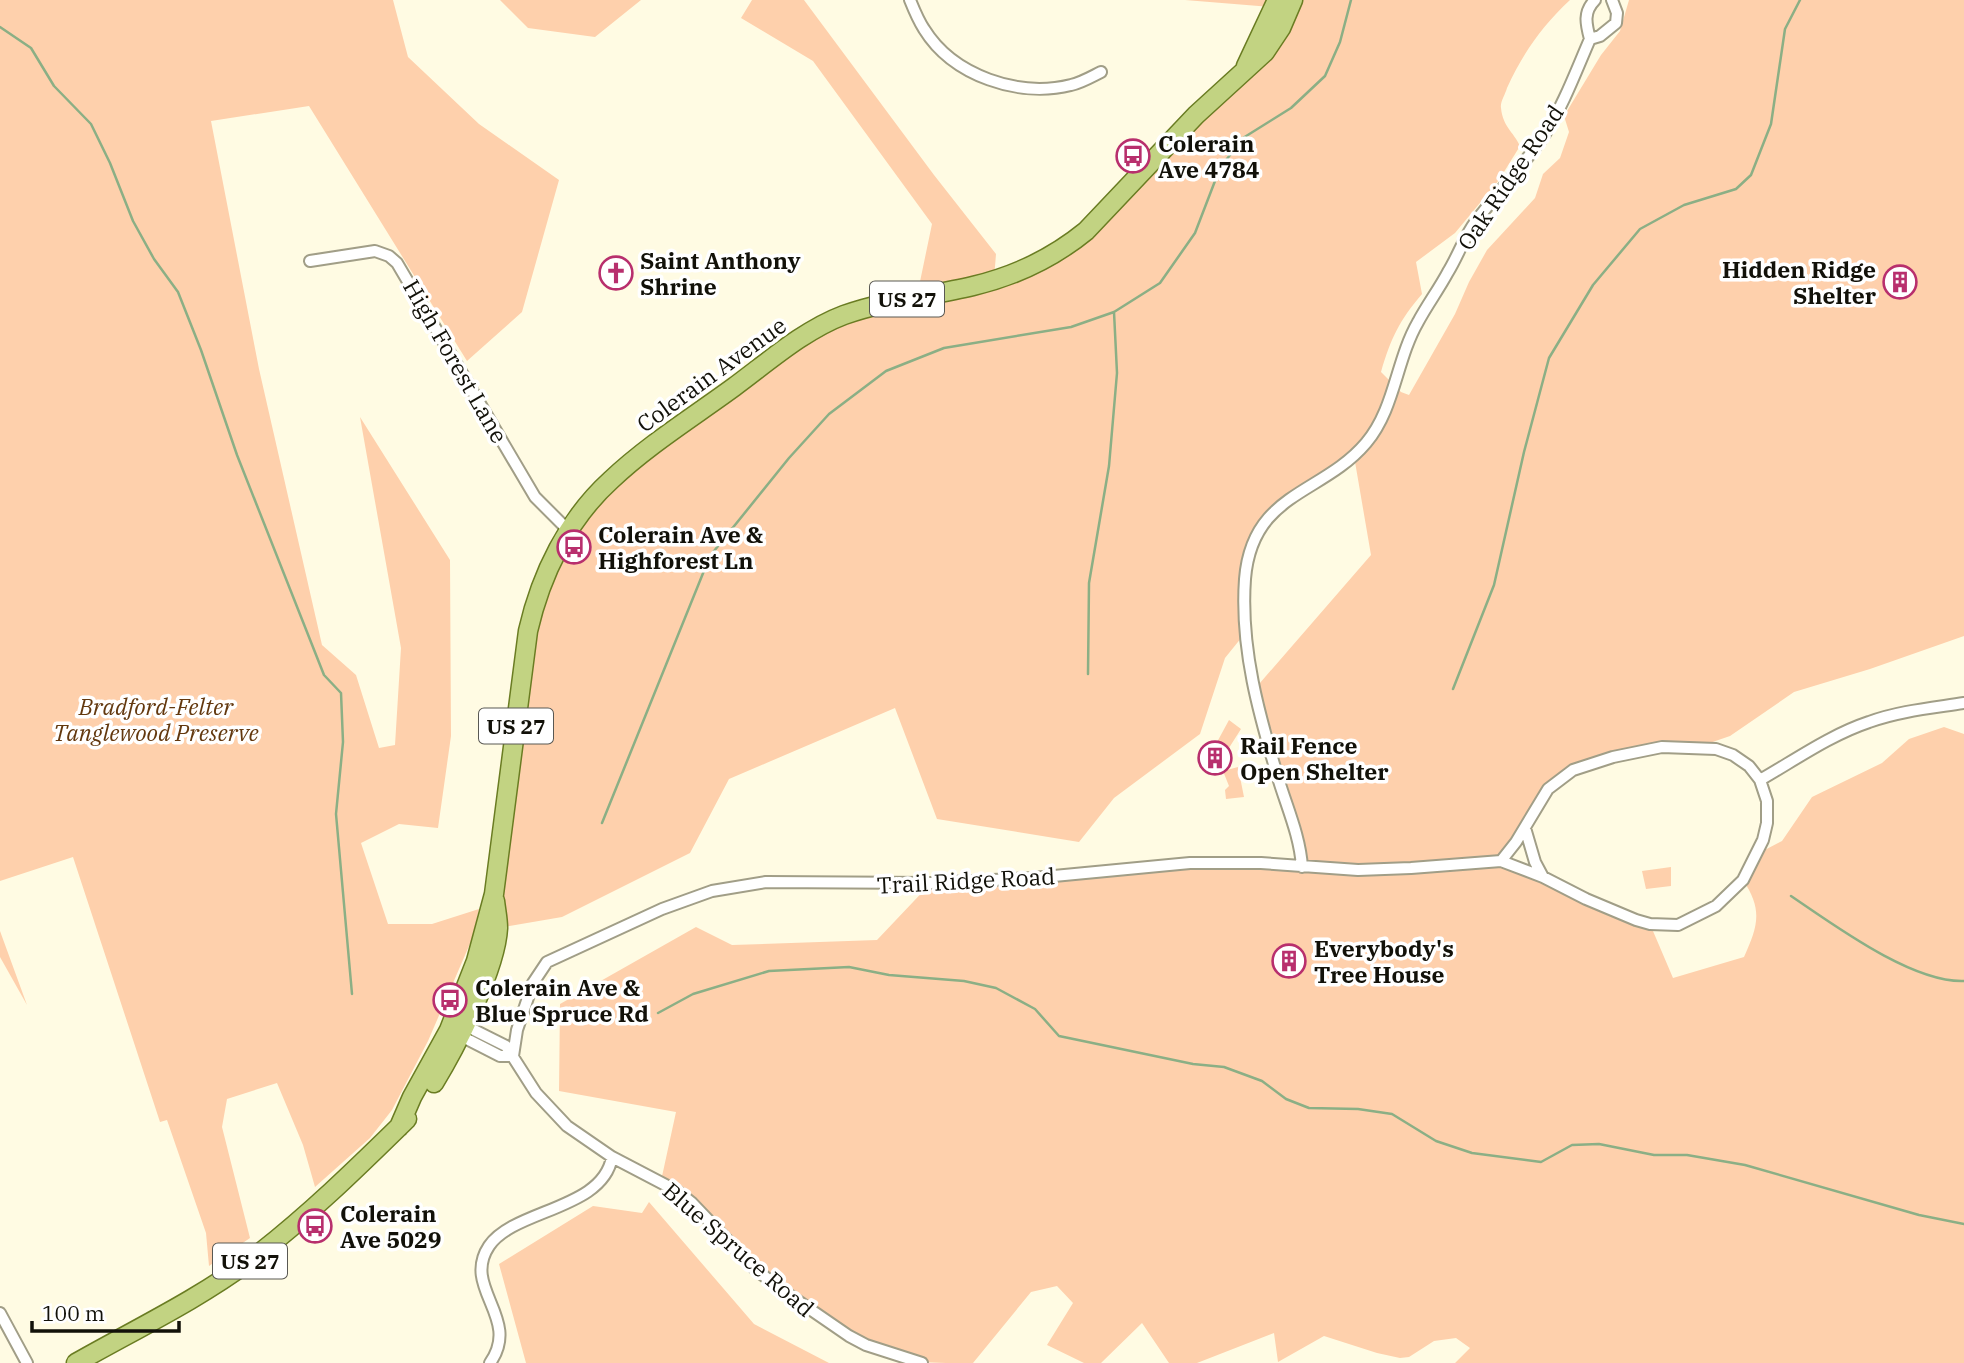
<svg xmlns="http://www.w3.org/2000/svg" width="1964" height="1363" viewBox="0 0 1964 1363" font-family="'IBM Plex Serif',serif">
<rect width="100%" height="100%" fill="#fffbe3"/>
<!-- green -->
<path fill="#fed0ac" d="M0 0H393L408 57 479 124 559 180 522 312 467 361 309 106 211 121 259 369 322 645 356 675 379 748 395 745 401 648 360 417 450 560 451 736 438 828 399 824 361 843 388 924H432L479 909 472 939 428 1041 392 1110 370 1138 315 1187 303 1145 277 1083 227 1099 222 1127 250 1238 209 1266 206 1233 167 1120 160 1122 73 857 0 881Z
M500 0H641L595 37 528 28Z
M752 0H804L934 175 996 254 994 279 1047 259 1196 115 1293 0H1570C1542 26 1523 53 1507 88 1505 95 1500 102 1501 108 1503 127 1513 131 1520 146L1499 180 1455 233 1416 262 1422 294C1399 321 1391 338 1381 372L1401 392 1409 395 1455 314 1469 282 1487 250 1535 198 1543 174 1560 158 1569 132 1564 116 1601 55 1620 31 1629 0H1964V636L1870 669 1794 692 1730 736 1698 747H1662L1561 778 1501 860 1650 924 1673 978 1744 957C1758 926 1763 910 1743 880L1759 853 1782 841 1812 797 1882 763 1909 739 1944 727 1964 734V1363H1455L1470 1348 1456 1338 1434 1341 1409 1357 1400 1358 1377 1353 1324 1336 1278 1362 1274 1333 1197 1363H1169L1142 1323 1101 1363H1084L1047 1345 1073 1303 1057 1286 1031 1292 973 1363C956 1363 936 1363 920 1362 820 1340 734 1247 661 1181L676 1112 559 1091 560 1004 696 927 732 945 877 940 931 883 1150 866 1302 867 1253 691 1371 555 1354 456 1272 513 1249 558 1246 632 1225 658 1200 734 1114 798 1079 842 937 819 895 708 729 779 690 853 562 917 498 928 534 608 592 502 831 321 917 296 932 224 813 61 741 18Z
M1185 0H1272L1271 7Z
M1229 720 1241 729 1227 751 1216 744Z
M1238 767 1244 797 1226 799 1225 790 1229 786 1223 771Z
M1671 867V886L1646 889 1642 871Z
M0 931 27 1005 0 957Z
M649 1202 754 1324 829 1363H526L499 1264 593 1206 642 1213Z"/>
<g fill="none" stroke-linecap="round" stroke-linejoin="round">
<!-- stream -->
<path stroke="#8baf85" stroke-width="2.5" d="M0 27 31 48 54 86 91 124 110 163 133 221 154 259 178 292 201 350 237 455 324 675 341 693 343 742 336 814 352 994
M1088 674 1089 583 1109 466 1117 373 1114 312
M1453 689 1494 585 1524 452 1549 358 1593 285 1640 229 1684 205 1736 189 1751 175 1771 124 1785 29 1800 0
M602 823 710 556 789 458 829 414 886 371 944 348 1071 327 1114 312 1160 283 1195 233 1220 168 1243 138 1291 108 1325 76 1340 42 1351 0
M1791 896C1834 925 1912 983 1964 981
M658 1013 693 994 769 971 849 967 889 975 964 981 996 988 1035 1009 1059 1036 1193 1064 1224 1067 1262 1081 1286 1099 1309 1108 1358 1109 1392 1114 1436 1141 1472 1153 1541 1162 1572 1145 1599 1144 1654 1155H1687L1745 1165 1919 1215 1964 1224"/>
<defs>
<path id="minor" d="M910 0C914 10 918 20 924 29 953 76 1019 98 1071 85 1081 83 1091 77 1101 72
M1595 0C1583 12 1586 24 1590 39L1600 36 1616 23 1617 13 1612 0
M310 261 375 251 389 256 397 263 535 497 569 531
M1760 780C1795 760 1830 735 1869 722 1899 711 1932 708 1964 703
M1525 828 1535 862 1543 877
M1302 867C1300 837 1288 810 1279 781 1259 715 1240 648 1245 579 1252 492 1322 495 1366 443 1395 409 1396 360 1418 322 1427 305 1439 289 1448 272 1458 256 1464 237 1476 221 1498 192 1524 165 1545 134 1564 104 1576 71 1590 39
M460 1023 506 1046 536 1093 567 1126 612 1157 677 1191 692 1203 756 1270 785 1292 849 1336 866 1345 922 1363
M455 1033 500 1056H513
M513 1056 517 1030 533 983 547 962 662 909 712 891 766 882 931 883 1033 878 1190 863H1261L1358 870 1411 868 1501 861 1543 877 1586 899 1636 920 1650 924 1678 925 1716 906 1743 880 1763 840 1767 823V801L1760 780 1749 766 1733 755 1716 749 1662 747 1613 757 1573 770 1548 789 1516 842 1501 861
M0 1313 27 1363
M490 1363C522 1318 461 1288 489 1246 514 1209 603 1210 612 1157"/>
<path id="primary" d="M1246 66 1277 0
M434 1083C456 1047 496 969 498 928 498 919 496 910 495 901
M399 1127 412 1097 449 1030 476 961 494 894 528 631C541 574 568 519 611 480 648 445 693 417 734 387 768 362 804 330 844 315 886 300 931 296 973 286 1015 276 1053 258 1086 231L1196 115 1265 52 1281 28 1293 0
M76 1363C134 1330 199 1299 252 1259 307 1217 357 1168 407 1119"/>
</defs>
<!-- minor casing -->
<use href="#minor" stroke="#a19e87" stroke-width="14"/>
<!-- primary casing -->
<use href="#primary" stroke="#6a7c22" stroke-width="21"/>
<!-- minor -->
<use href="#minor" stroke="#fff" stroke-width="10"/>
<!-- primary -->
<use href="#primary" stroke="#c2d382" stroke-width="18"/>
</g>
<!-- icons -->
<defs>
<symbol id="bus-ring" viewBox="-11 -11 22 22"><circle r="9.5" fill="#fff" stroke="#b82f6d" stroke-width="1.5"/><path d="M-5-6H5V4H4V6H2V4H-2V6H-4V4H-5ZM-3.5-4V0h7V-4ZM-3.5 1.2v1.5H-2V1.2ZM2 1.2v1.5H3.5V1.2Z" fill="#b82f6d"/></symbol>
<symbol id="church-ring" viewBox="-11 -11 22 22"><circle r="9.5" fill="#fff" stroke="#b82f6d" stroke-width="1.5"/><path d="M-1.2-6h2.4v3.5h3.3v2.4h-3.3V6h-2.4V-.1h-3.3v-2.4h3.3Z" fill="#b82f6d"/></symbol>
<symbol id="building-ring" viewBox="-11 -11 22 22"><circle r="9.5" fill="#fff" stroke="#b82f6d" stroke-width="1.5"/><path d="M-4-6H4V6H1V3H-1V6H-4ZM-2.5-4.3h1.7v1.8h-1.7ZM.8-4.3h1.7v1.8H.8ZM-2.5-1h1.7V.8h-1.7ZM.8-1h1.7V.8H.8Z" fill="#b82f6d"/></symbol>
</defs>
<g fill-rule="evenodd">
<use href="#bus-ring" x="1114" y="137" width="38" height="38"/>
<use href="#church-ring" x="597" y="254" width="38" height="38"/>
<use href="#building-ring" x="1881" y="263" width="38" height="38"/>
<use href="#bus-ring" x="555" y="528" width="38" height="38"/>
<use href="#building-ring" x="1196" y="739" width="38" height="38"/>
<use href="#building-ring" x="1270" y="942" width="38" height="38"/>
<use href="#bus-ring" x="431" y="981" width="38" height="38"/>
<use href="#bus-ring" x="296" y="1207" width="38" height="38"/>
</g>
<g text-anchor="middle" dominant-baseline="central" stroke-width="7" stroke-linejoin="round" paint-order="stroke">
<!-- shield labels -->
<g fill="#fff" stroke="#595853" stroke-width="2">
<rect x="870" y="281.5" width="74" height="35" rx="5"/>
<rect x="479" y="708.5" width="74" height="35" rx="5"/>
<rect x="213" y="1243.5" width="74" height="35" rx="5"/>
</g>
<g font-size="21" font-weight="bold" fill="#121109">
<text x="907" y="299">US 27</text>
<text x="516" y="726">US 27</text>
<text x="250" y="1261">US 27</text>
</g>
<!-- poi labels -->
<g font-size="23" font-weight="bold" fill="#121109" stroke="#fff" text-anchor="start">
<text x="1158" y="143">Colerain<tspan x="1158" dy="26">Ave 4784</tspan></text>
<text x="640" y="260">Saint Anthony<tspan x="640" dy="26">Shrine</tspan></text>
<text x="1876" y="269" text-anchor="end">Hidden Ridge<tspan x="1876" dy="26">Shelter</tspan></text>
<text x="598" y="534">Colerain Ave &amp;<tspan x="598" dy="26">Highforest Ln</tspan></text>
<text x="1240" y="745">Rail Fence<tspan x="1240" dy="26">Open Shelter</tspan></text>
<text x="1314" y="948">Everybody's<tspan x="1314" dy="26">Tree House</tspan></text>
<text x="475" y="987">Colerain Ave &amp;<tspan x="475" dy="26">Blue Spruce Rd</tspan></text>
<text x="340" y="1213">Colerain<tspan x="340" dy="26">Ave 5029</tspan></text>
</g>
<!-- street labels -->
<g font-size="23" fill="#121109" stroke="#fff">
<text transform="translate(1510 177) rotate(-56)">Oak Ridge Road</text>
<text transform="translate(456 361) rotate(60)">High Forest Lane</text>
<text transform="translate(711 374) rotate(-36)">Colerain Avenue</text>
<text transform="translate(966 880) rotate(-3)">Trail Ridge Road</text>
<text transform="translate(739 1249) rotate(41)">Blue Spruce Road</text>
</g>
<!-- park labels -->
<g font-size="23" font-style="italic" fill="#63380e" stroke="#fff">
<text x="156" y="706">Bradford-Felter<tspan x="156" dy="26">Tanglewood Preserve</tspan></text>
</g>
</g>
<!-- scale -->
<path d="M32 1321v10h147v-10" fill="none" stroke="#121109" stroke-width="3.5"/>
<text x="42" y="1321" font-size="21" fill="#121109" stroke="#ffffff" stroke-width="5" paint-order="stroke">100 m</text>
</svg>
